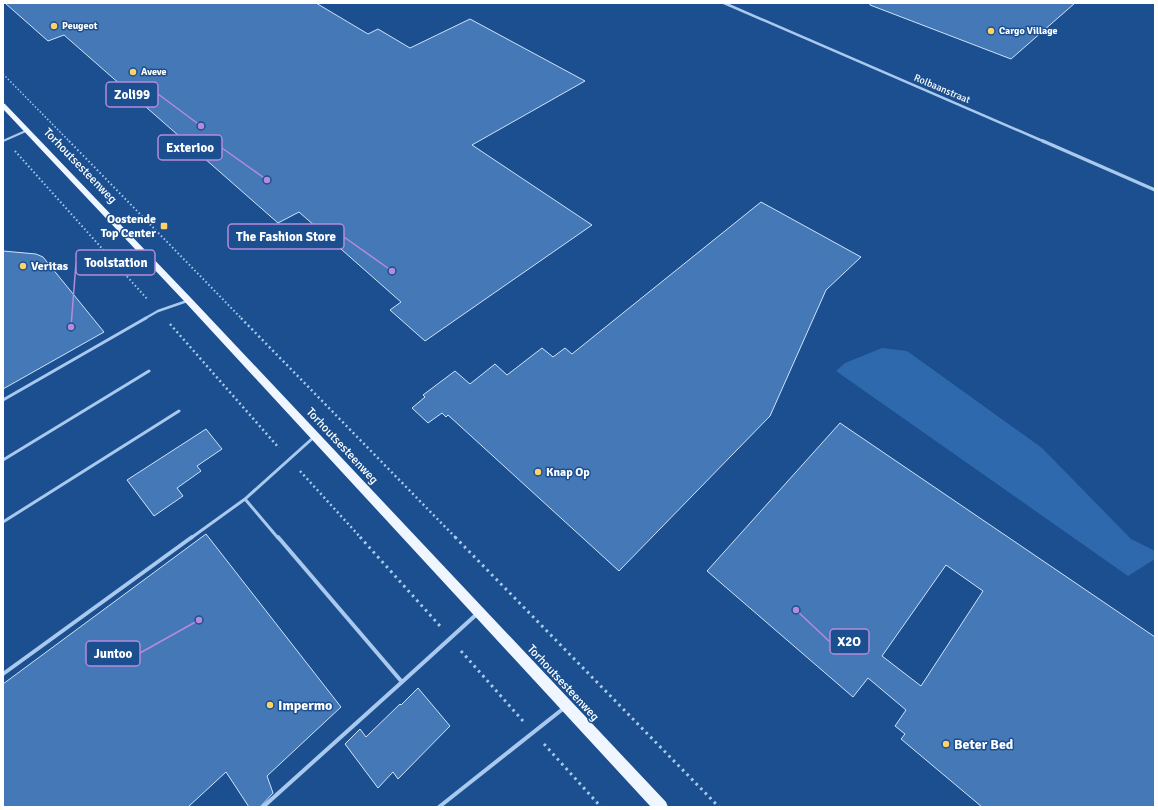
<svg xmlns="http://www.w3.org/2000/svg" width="1158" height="810" viewBox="0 0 1158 810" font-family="Signika,sans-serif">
<rect width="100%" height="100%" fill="#1b4f8f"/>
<!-- green -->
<path fill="#2e69ad" d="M882 348 907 351 1042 448 1131 539 1155 551V559L1128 576 836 371 845 363Z"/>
<!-- building -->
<path fill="#4478b7" stroke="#cfe3fa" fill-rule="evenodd" d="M5 3H316L368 34 378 29 410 48 470 19 585 81 472 145 592 225 425 341 390 310 401 302 299 212 278 223 64 35 48 41Z
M870 3H1075L1011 59 870 5Z
M761 202 861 257 826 290 770 416 619 571 448 415 446 417 442 413 428 423 412 408 425 397 423 395 455 371 470 384 495 364 507 375 542 348 553 357 565 348 572 354Z
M3 251 36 254 43 257 104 332 3 389Z
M840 423 1155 637V807H982L901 739 905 734 895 726 906 710 868 678 853 697 707 571ZM946 565 983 591 921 686 882 656Z
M206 429 222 449 197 466 201 471 177 488 183 496 154 516 127 480Z
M206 534 341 707 267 776 273 793 260 807H249L226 772 188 807H3V684Z
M418 688 450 726 398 779 393 772 378 788 345 744 360 729 366 737 400 704 401 705Z"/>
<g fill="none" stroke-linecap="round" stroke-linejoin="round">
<!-- path-far3 -->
<path stroke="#a9c9ee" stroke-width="1.5" stroke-dasharray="1.5 2" stroke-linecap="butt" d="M3 74 70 142"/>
<!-- path-far2 -->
<path stroke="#a9c9ee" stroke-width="2" stroke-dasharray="1.5 2.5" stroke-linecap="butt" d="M69 141 242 319
M15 151 148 300"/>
<!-- path-far1 -->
<path stroke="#a9c9ee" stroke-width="2.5" stroke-dasharray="2 3" stroke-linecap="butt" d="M241 318 456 538
M170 324 279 448
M300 471 361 538"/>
<!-- path -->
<path stroke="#a9c9ee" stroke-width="3" stroke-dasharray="2.5 4" stroke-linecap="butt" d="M360 537 440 626
M455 537 719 807
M461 651 523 721
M544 744 601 807"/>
<!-- lane-far3 -->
<path stroke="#a9c9ee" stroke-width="2" d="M3 141 28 130"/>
<!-- lane-far2 -->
<path stroke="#a9c9ee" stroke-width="2.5" d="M144 319 158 311 187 301"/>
<!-- lane-far1 -->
<path stroke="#a9c9ee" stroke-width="3" d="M3 400 146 318
M3 460 149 371
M3 522 179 411
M191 538 245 499
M278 538 245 499 314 437"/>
<!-- lane -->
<path stroke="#a9c9ee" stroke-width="4" d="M278 537 402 682 478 613
M3 674 192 537
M263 807 402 682
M439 807 564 708"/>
<!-- street-far1 -->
<path stroke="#a9c9ee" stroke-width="2.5" d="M724 3 1045 142"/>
<!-- street -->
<path stroke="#a9c9ee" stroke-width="3.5" d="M1043 141 1155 190"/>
<!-- primary -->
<path fill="#f0f6ff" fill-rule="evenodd" d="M3 103 5 104 191 298 666 802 668 807H651L185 302 3 109Z"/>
</g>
<!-- markers -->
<g fill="#ffd166" stroke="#1b4f8f" stroke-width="1.5">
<circle cx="54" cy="26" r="4"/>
<circle cx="991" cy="31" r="4"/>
<circle cx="133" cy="72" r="4"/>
<rect x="160" y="222" width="8" height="8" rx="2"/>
<circle cx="23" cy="266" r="4"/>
<circle cx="538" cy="472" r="4"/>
<circle cx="270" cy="705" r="4"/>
<circle cx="946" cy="744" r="4"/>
</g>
<g text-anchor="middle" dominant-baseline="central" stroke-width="3" stroke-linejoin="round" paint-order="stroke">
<!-- far-poi labels -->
<g font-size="10" font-weight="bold" fill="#fff" stroke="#1b4f8f" text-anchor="start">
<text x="62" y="26">Peugeot</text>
<text x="999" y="31">Cargo Village</text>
<text x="141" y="72">Aveve</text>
</g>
<!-- far-street labels -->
<g font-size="10" fill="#fff" stroke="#1b4f8f">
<text transform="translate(942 89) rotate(23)">Rolbaanstraat</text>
</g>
<!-- street labels -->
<g font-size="12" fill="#fff" stroke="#1b4f8f">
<text transform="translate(80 166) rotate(46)">Torhoutsesteenweg</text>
<text transform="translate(342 446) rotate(47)">Torhoutsesteenweg</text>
<text transform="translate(563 683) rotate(47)">Torhoutsesteenweg</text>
</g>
<!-- poi labels -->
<g font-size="12" font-weight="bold" fill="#fff" stroke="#1b4f8f" text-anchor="start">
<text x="156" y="219" text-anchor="end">Oostende<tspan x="156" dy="14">Top Center</tspan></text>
<text x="31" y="266">Veritas</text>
<text x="546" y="472">Knap Op</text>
</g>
<!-- near-poi labels -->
<g font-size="14" font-weight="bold" fill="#fff" stroke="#1b4f8f" text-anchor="start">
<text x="278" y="705">Impermo</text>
<text x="954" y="744">Beter Bed</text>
</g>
</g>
<!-- callouts -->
<path fill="none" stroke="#b68bdc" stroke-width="1.5" d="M201 126L158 94M267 180L222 148M392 271L344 237M71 327L76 263M796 610L830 642M199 620L140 653"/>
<g fill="#b68bdc" stroke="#1b4f8f" stroke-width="1.5">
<circle cx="201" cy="126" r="4"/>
<circle cx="267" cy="180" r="4"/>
<circle cx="392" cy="271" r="4"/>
<circle cx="71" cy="327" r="4"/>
<circle cx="796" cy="610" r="4"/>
<circle cx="199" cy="620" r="4"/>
</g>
<g fill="#1b4f8f" stroke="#b68bdc" stroke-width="1.5">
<rect x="106" y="82" width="52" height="25" rx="4"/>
<rect x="158" y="135" width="64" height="25" rx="4"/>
<rect x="228" y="224" width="116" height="25" rx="4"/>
<rect x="76" y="250" width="79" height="25" rx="4"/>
<rect x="830" y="629" width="39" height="25" rx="4"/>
<rect x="86" y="641" width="54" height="25" rx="4"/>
</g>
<g font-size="13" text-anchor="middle" font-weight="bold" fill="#fff">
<text x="132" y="99">Zoli99</text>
<text x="190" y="152">Exterioo</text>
<text x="286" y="241">The Fashion Store</text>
<text x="116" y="267">Toolstation</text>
<text x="849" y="646">X2O</text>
<text x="113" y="658">Juntoo</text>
</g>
<!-- border -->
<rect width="1158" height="810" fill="none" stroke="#ffffff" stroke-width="8"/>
</svg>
